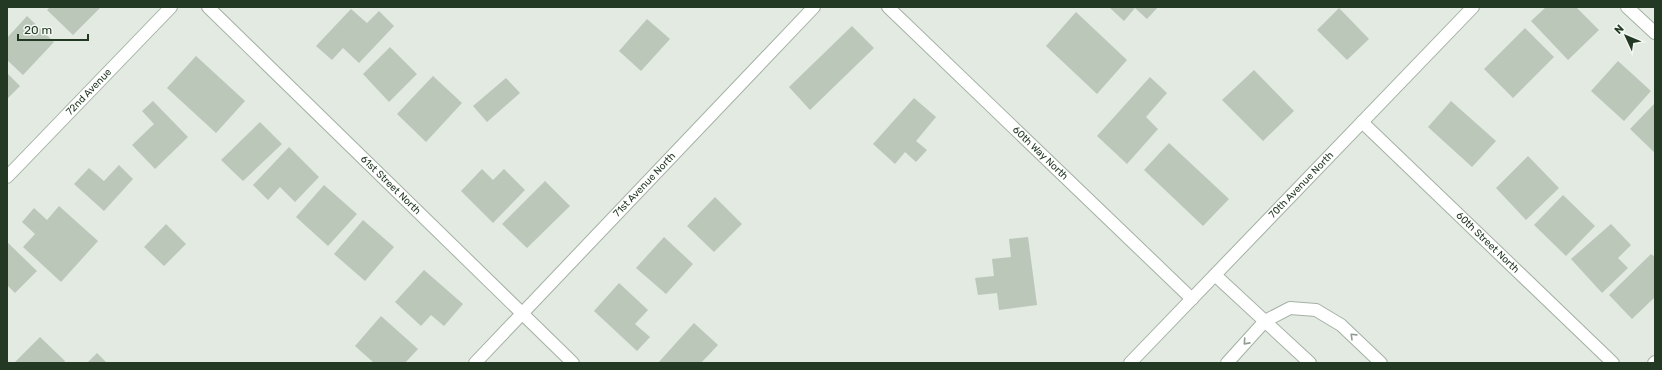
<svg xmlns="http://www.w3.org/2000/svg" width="1662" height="370" viewBox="0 0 1662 370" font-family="Rubik,sans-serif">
<rect width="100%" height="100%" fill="#e2eae1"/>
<!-- building -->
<path fill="#bbc7b9" d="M50 7H101L73 35 47 10Z
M1109 7H1158L1147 19 1135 8 1124 21Z
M1546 7H1576L1599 30 1568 60 1531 21Z
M1339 8 1369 39 1347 60 1317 30Z
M351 9 367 23 379 11 394 26 359 63 343 48 332 60 316 46Z
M1076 12 1127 60 1097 94 1046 46Z
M27 16 54 42 23 75 7 60V38Z
M647 19 670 39 641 71 619 51Z
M852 26 874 48 810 110 789 87Z
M1525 28 1554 57 1513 98 1484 69Z
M390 47 417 74 389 102 363 74Z
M196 56 245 101 216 133 167 88Z
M1618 61 1651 91 1624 121 1591 91Z
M1254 70 1294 111 1263 141 1222 100Z
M7 73 20 86 7 99Z
M433 76 462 103 426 142 397 114Z
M1150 77 1167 93 1146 117 1158 129 1127 164 1097 136Z
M506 78 520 93 487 122 473 106Z
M914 98 936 117 916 141 927 150 916 162 905 152 895 164 873 144Z
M153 101 188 137 155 169 132 145 154 124 142 111Z
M1451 101 1496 141 1472 167 1428 127Z
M1655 103V153L1630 129Z
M260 122 282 144 243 181 221 160Z
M1169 143 1229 199 1203 226 1144 170Z
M289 147 319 177 295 202 280 187 268 200 253 185Z
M1528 156 1559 188 1526 220 1496 188Z
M119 165 133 179 104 211 74 184 89 168 104 181Z
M482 169 493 180 504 169 525 190 493 223 461 191Z
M545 181 570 206 527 248 502 224Z
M324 185 357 214 328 246 296 217Z
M1563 195 1595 226 1566 256 1534 225Z
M715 197 742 224 714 252 687 226Z
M59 206 98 241 61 282 23 247 35 234 22 222 34 208 47 220Z
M363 220 394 247 365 281 334 254Z
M166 224 186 244 164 266 144 247Z
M1611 224 1631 245 1618 258 1628 268 1602 293 1571 259Z
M664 237 693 264 666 294 636 268Z
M1028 237 1037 305 999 310 997 293 978 295 975 278 994 276 992 259 1011 257 1009 239Z
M7 242 37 271 15 293 7 285Z
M1651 254 1655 257V297L1632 319 1609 295Z
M424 270 463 304 444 326 431 315 421 326 395 302Z
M619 283 648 310 635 324 650 337 637 351 594 311Z
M381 316 418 349 405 363H374L355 346Z
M694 323 718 345 701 363H658Z
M40 337 65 361 64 363H14Z
M97 353 107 363H87Z"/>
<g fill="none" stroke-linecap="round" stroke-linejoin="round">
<defs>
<g id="minor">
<path id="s1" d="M208 7 573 363"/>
<path id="s2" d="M888 7 1192 299"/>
<path d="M1627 7 1655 33"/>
<path id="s3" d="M1362 122 1613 363"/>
<path id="s4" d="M7 177 171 7"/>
<path d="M1215 275 1310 363"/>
<path id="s5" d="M475 363 814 7"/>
<path id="s6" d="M1130 363 1473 7"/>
<path d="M1227 363 1265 321 1290 308 1316 310 1341 325 1381 363"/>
<path d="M1654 363 1655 362"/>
</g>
</defs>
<!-- minor casing -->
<use href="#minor" stroke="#a5b1a5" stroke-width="14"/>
<!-- minor -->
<use href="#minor" stroke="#fff" stroke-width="12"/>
</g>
<!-- one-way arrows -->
<defs><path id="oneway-chevron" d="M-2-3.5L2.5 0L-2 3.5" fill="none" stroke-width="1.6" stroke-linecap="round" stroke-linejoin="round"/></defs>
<g stroke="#919c92">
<use href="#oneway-chevron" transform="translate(1353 336) rotate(-136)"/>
<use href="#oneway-chevron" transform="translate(1246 342) rotate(132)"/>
</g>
<g text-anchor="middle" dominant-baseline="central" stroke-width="3.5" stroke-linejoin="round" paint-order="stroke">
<!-- street labels -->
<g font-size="10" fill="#233924" stroke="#f2f7f1">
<text stroke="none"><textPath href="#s4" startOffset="118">72nd Avenue</textPath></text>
<text stroke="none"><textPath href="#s2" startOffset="211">60th Way North</textPath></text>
<text stroke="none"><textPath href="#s1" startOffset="255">61st Street North</textPath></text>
<text stroke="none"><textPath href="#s5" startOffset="246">71st Avenue North</textPath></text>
<text stroke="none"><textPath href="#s6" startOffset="247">70th Avenue North</textPath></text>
<text stroke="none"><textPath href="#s3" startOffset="174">60th Street North</textPath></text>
</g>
</g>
<!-- border -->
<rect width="1662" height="370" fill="none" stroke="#233924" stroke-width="16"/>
<!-- north arrow -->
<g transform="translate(1626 36) rotate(314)" stroke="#f2f7f1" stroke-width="3" paint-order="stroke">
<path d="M0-3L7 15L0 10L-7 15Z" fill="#233924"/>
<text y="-6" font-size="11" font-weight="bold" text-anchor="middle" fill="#233924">N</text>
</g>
<!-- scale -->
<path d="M18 34v6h70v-6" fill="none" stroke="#233924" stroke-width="2"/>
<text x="24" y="34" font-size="12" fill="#233924" stroke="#f2f7f1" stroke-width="3" paint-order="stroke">20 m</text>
</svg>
